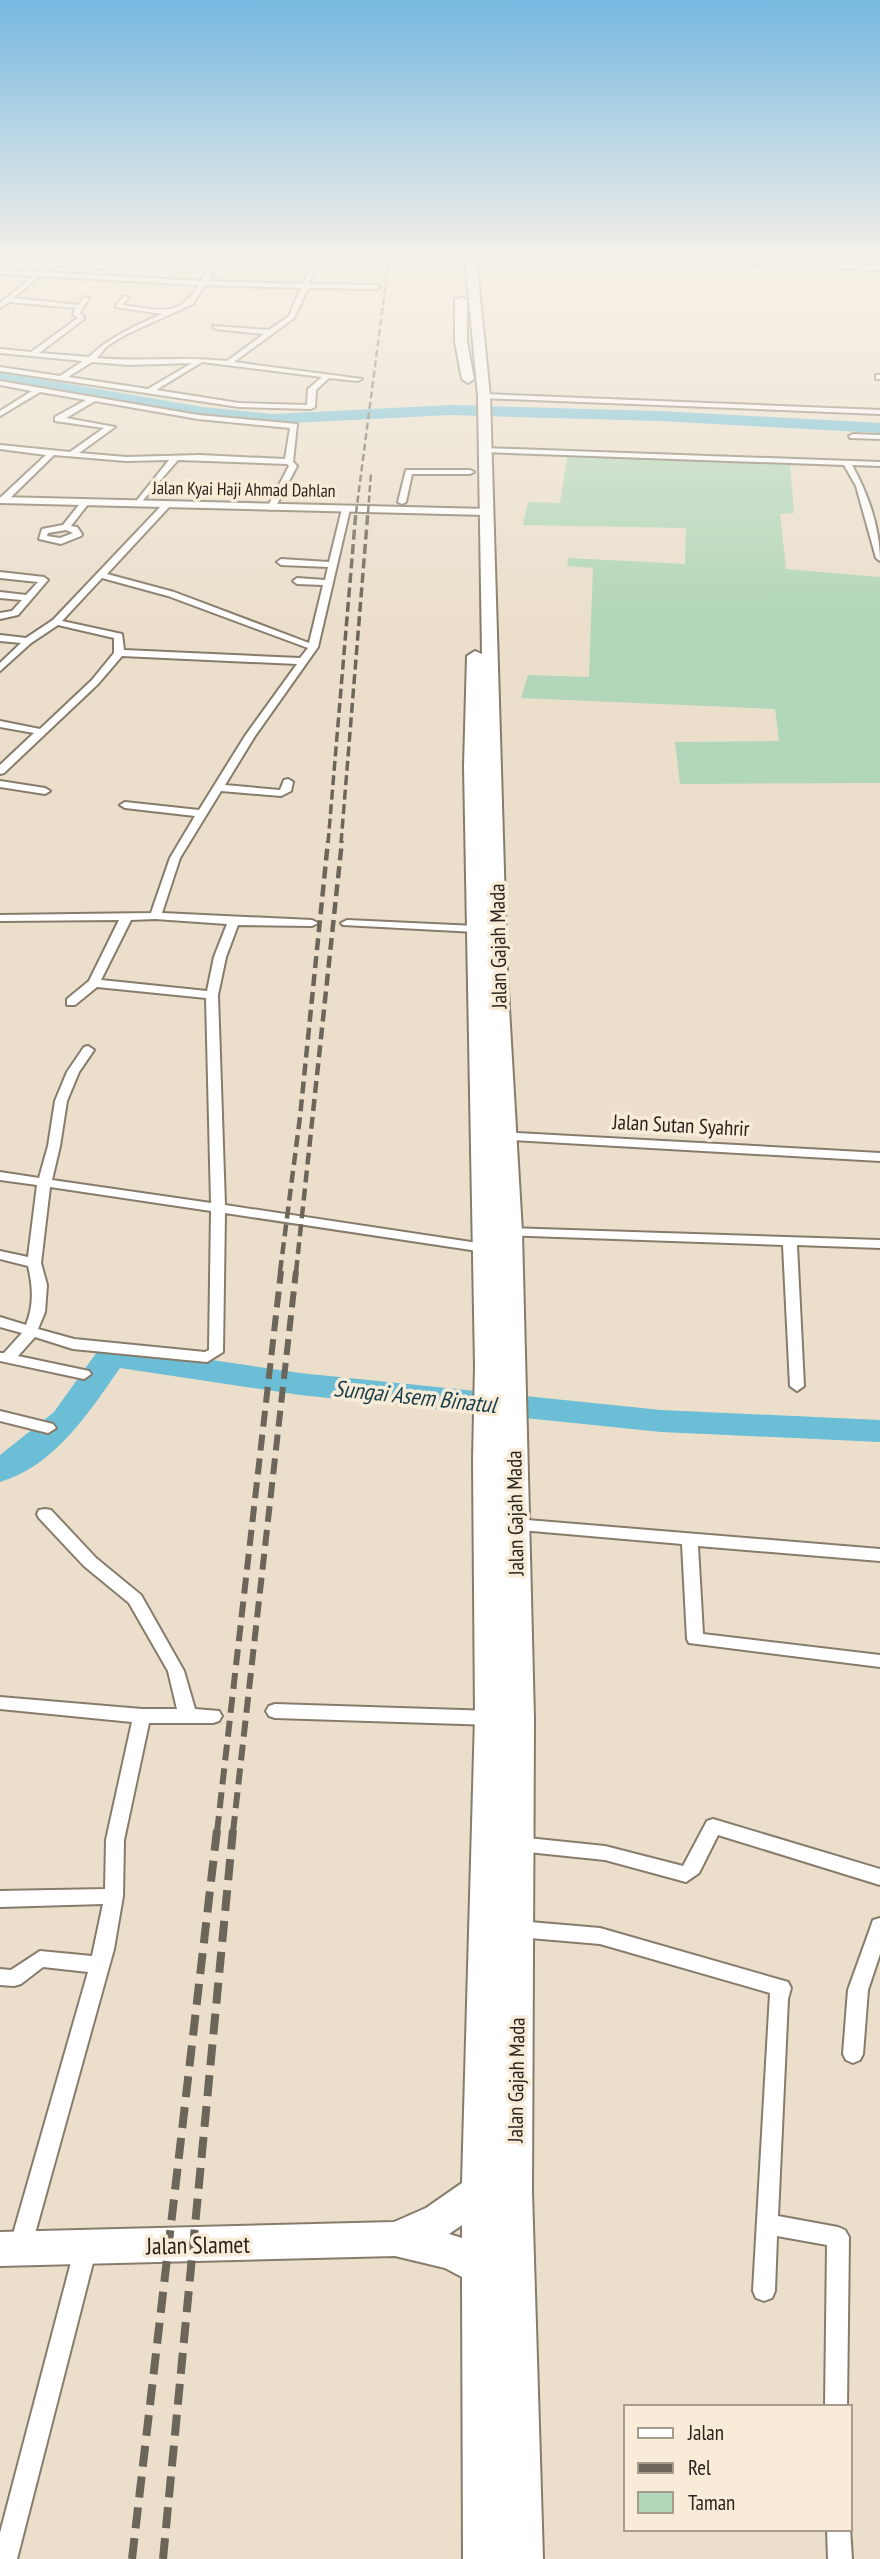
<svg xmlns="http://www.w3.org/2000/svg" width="880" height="2559" viewBox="0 0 880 2559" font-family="'PT Sans Narrow',sans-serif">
<rect width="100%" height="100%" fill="#ebdfcc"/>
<!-- green -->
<path fill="#b2d6b9" d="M568 453 790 463 794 513 780 514 786 569 880 577V783L680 784 675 742 779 741 775 709 521 698 528 675 589 677 593 568 567 566 569 558 685 564 686 528 523 525 528 502 560 503Z"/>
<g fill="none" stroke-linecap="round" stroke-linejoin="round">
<!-- river -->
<path fill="#6bbed5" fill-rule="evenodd" d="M0 372 203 407 273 414 450 405 660 411 880 423V433L660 421 450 415 273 424 203 417 0 382Z
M111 1345 300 1373 661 1410 880 1420V1442L661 1432 300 1395 120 1368C89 1412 55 1466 0 1482V1455L54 1412 99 1349Z"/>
<defs>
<path id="minor" d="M55 258H62L58 262 88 264 93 258H100L95 264 129 268 126 270 53 266 45 272 201 281 216 258H222L208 281 303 284 314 258H320L309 284 377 285 380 287 377 289 308 288 294 318 234 362 362 379 358 381 329 378 316 390 315 407 311 409 239 407 0 371V367L60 376 83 361 0 353V349L31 352 78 318 73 314 76 308 9 302 0 308V303L33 276 0 274V270L38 272ZM40 276 199 285C177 320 159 309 122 305L129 297 124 296 115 307 162 314C135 326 111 336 89 357L39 353 84 319V317L80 313 89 298 84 297 79 305 13 298ZM205 285 301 288 289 316 269 330 213 326 215 329 264 334 227 361C183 356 140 362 97 358L107 346 125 335 193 304ZM92 362 129 365 192 363 148 389 68 377ZM202 362 322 377 308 389 307 405 239 403 156 390Z
M635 258H695L880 266V270Z
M876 375H880V379H876Z
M0 381 198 415 297 424 293 462 297 466 275 508 271 510 267 508 289 466 287 464 178 460 138 506 134 504 169 460 126 461 54 455 6 502H0V498L46 455 0 449V445L70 452 104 428 55 421V417L86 400 40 392 0 416V411L32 391 0 385ZM95 401 198 419 290 428 285 459 200 455 126 457 79 453 115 427 66 418Z
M484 394 880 410V414L481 398 480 396Z
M853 434 880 435V439L850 438 849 436Z
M484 448 880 462V466L852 465C868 494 880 528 880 561L876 558 856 486 844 465 481 452 480 450Z
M406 470H470L474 472 470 474H412L406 502 402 504 398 502Z
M82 501 89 503 71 526 77 527 82 534 81 536 61 544 39 539 42 529 63 525ZM66 530 73 533 60 538 47 536 48 533Z
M163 504 170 506 107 574 174 592 309 643 323 585 297 584 293 581 297 578 325 580 328 567 281 565 277 562 281 559 329 562 342 509 346 507 350 509 318 647 255 736 225 785 280 790 284 780 288 779 293 782 291 791 281 796 221 791 180 858 162 913 312 920 318 923 312 926 238 925 226 957 218 995 225 1205 491 1245 498 1249 491 1253 225 1213 223 1352 207 1362 73 1349 35 1337 18 1356 89 1371 91 1374 84 1379 0 1361V1353H4L22 1333 0 1327V1317L26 1325C34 1305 33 1287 28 1266L0 1259V1251L28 1257 37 1185 0 1180V1172L39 1178 48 1146 55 1101 67 1072 84 1047 88 1046 94 1050 79 1072 67 1101 60 1146 52 1180 211 1203 206 998 97 987 75 1005H67V999L89 981 119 920 0 921V915L151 913 170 858 195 816 125 808 120 805 125 802 199 810 245 736 297 664 122 656 98 684 4 773 0 774V765L34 733 0 727V721L40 729 92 680 114 653V638L58 625 31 643 0 671V663L21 643 0 641V635L26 638 53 620ZM102 578 168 596 308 648 300 658 124 650 122 634 62 621ZM155 919 227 924 214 957 207 991 101 980 131 920ZM50 1187 211 1211 209 1350 205 1352 74 1339 38 1329 45 1312 47 1285 41 1263Z
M0 572 44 577 48 580 18 615 0 619V613L12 611 22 600 0 598V592L26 595 38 582 0 578Z
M0 781 45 788 50 791 45 794 0 787Z
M347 920 476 926 482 929 476 932 343 925 341 923Z
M499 1132 880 1153V1161L494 1139 493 1136 494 1133Z
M505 1228 880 1240V1248L797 1245 804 1386 797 1391 790 1386 783 1245 500 1235 498 1232 500 1229Z
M0 1411 53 1424 56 1428 48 1433 0 1421Z
M45 1509 51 1510 96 1558 141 1595 184 1671 195 1709 219 1711 222 1716 219 1721 213 1723H149L124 1840 123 1896 114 1949 31 2248 28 2255 20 2258 12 2255 9 2248 88 1972 43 1967 21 1984 14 1986 0 1985V1969L11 1970 40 1951 92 1956 103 1904 0 1907V1891L105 1889 106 1840 132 1722 0 1709V1697L142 1709H177L168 1671 129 1603 84 1566 39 1518 37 1514 39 1510Z
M515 1519 880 1549V1561L698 1546 703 1634 880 1655V1667L689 1643 687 1639 682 1544 509 1529 507 1525 509 1521Z
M275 1704 493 1711 499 1713 502 1718 499 1723 493 1725 275 1718 269 1716 266 1711 269 1706Z
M713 1819 880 1869V1885L718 1835 699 1873 686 1882 605 1860 518 1851 512 1849 509 1844 512 1839 518 1837 605 1846 683 1866 707 1821Z
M880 1918V1954L868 1990 863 2054 860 2060 853 2063 846 2060 843 2054 848 1990 871 1926 873 1920Z
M518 1921 600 1928 788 1982 791 1988 788 1999 778 2216 838 2227 845 2230 849 2237 847 2407H825L827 2245 777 2236 775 2291 772 2298 764 2301 756 2298 753 2291 770 1993 600 1944 518 1937 511 1935 509 1929 511 1923Z
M86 2237 94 2240 97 2247 17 2559H0V2533L75 2247 78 2240Z
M850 2528 852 2559H828L827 2529Z"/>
<path id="tertiary" d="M0 497 487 509 493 512 487 515 0 503Z"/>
<path id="trunk" d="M465 258H476L490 396 507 973 522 1232 534 1718 532 2192 543 2559H463L462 2277 445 2268 395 2256 0 2266V2232L394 2222 426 2208 462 2183 475 1717 473 1460 475 1366 464 766 467 656 475 651 482 654 478 396ZM462 2225V2238L449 2234Z
M461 297 467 300V342L474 379 468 383 462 379 455 342V300Z"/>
</defs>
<!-- minor casing -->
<use href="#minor" stroke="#877c6b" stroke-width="4"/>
<!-- tertiary casing -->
<use href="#tertiary" stroke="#877c6b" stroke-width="4"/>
<!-- trunk casing -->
<use href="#trunk" stroke="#877c6b" stroke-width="4"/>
<!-- minor -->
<use href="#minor" fill="#fff" fill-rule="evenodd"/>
<!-- tertiary -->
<use href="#tertiary" fill="#fff" fill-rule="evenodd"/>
<!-- trunk -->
<use href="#trunk" fill="#fff" fill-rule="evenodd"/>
<!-- rail-far4 -->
<path stroke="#6c665a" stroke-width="2.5" stroke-dasharray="7 3.5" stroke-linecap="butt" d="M356 513 389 258
M368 513 371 473"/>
<!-- rail-far3 -->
<path stroke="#6c665a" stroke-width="3.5" stroke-dasharray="10 4.5" stroke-linecap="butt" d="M328 843 356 511
M341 843 368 511"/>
<!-- rail-far2 -->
<path stroke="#6c665a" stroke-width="4.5" stroke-dasharray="12 6" stroke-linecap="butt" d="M280 1272 300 1117 328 841
M296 1272 342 841"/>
<!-- rail-far1 -->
<path stroke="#6c665a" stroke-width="6" stroke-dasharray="16 8" stroke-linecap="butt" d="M217 1832 281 1271
M233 1832 296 1271"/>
<!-- rail -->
<path stroke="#6c665a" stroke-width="8" stroke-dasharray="21 10" stroke-linecap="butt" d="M132 2559 217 1830
M163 2559 233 1830"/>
</g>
<!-- sky -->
<linearGradient id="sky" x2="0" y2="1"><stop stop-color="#76b8e0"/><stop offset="0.42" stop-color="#f6f1e8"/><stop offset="1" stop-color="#f6f1e8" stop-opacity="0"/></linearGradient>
<rect width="880" height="617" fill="url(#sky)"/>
<g text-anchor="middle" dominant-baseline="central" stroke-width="7" stroke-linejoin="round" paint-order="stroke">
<!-- far-street labels -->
<g font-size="18" fill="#28241d" stroke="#f8ecd9">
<text transform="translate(244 489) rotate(1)">Jalan Kyai Haji Ahmad Dahlan</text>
</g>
<!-- street labels -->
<g font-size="21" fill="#28241d" stroke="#f8ecd9">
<text transform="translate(498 946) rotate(-91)">Jalan Gajah Mada</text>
<text transform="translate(681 1125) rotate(3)">Jalan Sutan Syahrir</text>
<text transform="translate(515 1513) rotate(-91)">Jalan Gajah Mada</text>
<text transform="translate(516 2080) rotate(-89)">Jalan Gajah Mada</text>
</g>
<!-- water labels -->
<g font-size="23" font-style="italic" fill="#183f4a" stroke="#f8ecd9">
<text transform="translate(415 1396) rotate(6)">Sungai Asem Binatul</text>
</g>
<!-- near-street labels -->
<g font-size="24" fill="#28241d" stroke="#f8ecd9">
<text transform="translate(198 2245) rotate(-1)">Jalan Slamet</text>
</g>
</g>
<!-- legend -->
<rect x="624" y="2405" width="228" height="126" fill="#f8ecd9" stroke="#a59c8e" stroke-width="2"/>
<rect x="638" y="2428" width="35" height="10" fill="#ffffff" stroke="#a59c8e" stroke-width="2"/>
<text x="688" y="2440" font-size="21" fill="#28241d">Jalan</text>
<rect x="638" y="2463" width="35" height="10" fill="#6c665a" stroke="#a59c8e" stroke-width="2"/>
<text x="688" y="2475" font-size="21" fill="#28241d">Rel</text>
<rect x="638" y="2492" width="35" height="21" fill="#b2d6b9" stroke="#a59c8e" stroke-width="2"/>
<text x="688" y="2510" font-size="21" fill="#28241d">Taman</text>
</svg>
